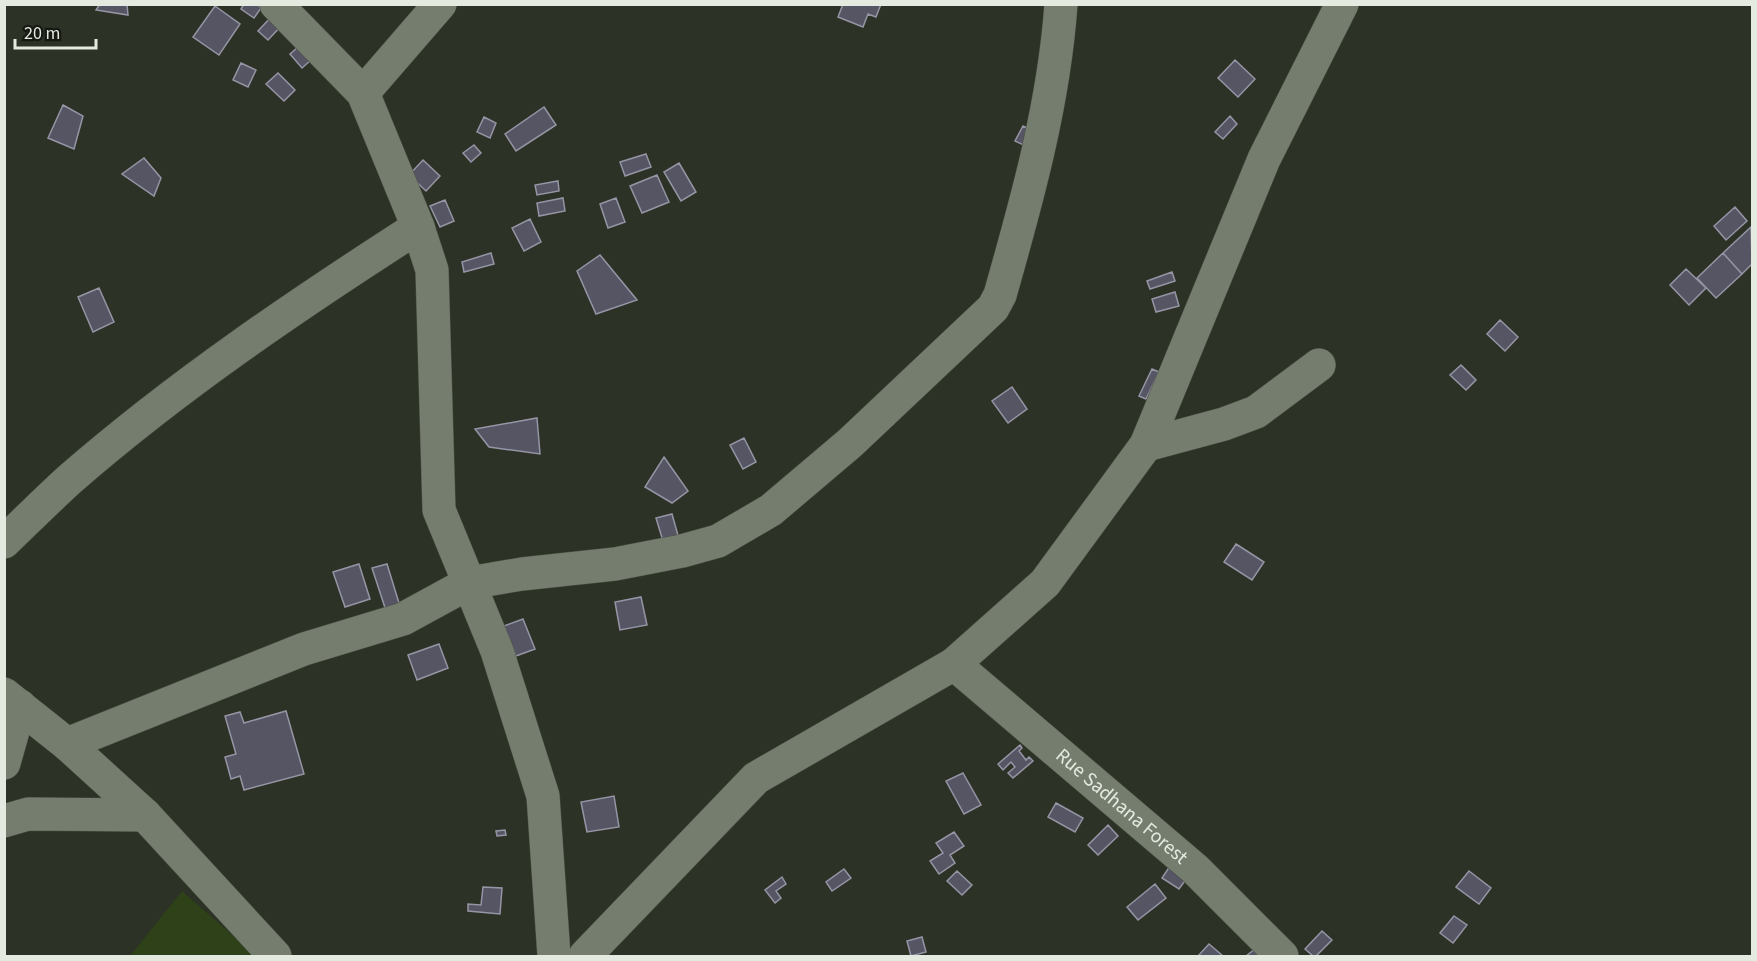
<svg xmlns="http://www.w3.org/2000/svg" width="1757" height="961" viewBox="0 0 1757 961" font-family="'Source Sans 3',sans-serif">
<rect width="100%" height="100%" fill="#2c3225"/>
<!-- green -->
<path fill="#2e4118" d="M182 891 256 956H130Z"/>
<!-- building -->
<path fill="#565564" stroke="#9695a6" stroke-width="1.5" d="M100 4H127L128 15 96 10Z
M244 4H257L261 8 254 18 241 9Z
M843 4H881L876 17 868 14 863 27 838 17Z
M215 6 240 24 219 55 193 37Z
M272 16 282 25 268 40 258 31Z
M306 40 318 54 302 68 290 54Z
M1235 60 1255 79 1238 97 1218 78Z
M241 63 256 70 248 87 233 80Z
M278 73 295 90 284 101 266 84Z
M63 105 83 116 74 149 48 138Z
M544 107 556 125 516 151 505 134Z
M1230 116 1237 124 1223 139 1215 132Z
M484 117 496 123 490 138 477 132Z
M1023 126 1035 132 1028 147 1015 141Z
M474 145 481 153 471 162 463 153Z
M646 154 651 167 625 176 620 162Z
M144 158 161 178 154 196 122 174Z
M423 160 440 176 426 191 409 175Z
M679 163 696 192 681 201 664 172Z
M657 175 669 202 642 213 630 186Z
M558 181 559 191 537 195 535 185Z
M563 198 565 211 539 216 537 203Z
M616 198 625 222 608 228 600 204Z
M445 200 454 221 440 227 430 206Z
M1735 207 1747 221 1726 240 1714 226Z
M530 219 541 242 524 251 512 228Z
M1751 227 1752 264 1742 274 1723 253Z
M491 253 494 264 464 272 462 262Z
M1723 253 1742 274 1716 298 1697 278Z
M600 255 637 300 596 314 577 271Z
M1686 269 1706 288 1689 305 1670 285Z
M1172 272 1175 281 1150 289 1147 281Z
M99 288 114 322 93 332 78 297Z
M1175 292 1179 306 1156 312 1152 299Z
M1500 320 1518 337 1505 351 1487 334Z
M1461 365 1476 380 1466 390 1450 375Z
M1152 369 1159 372 1146 399 1139 396Z
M1012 387 1027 409 1008 423 992 401Z
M537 418 540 454 489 447 475 429Z
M744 438 756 462 743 469 730 445Z
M664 457 688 491 672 503 645 487Z
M672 514 681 546 666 551 656 518Z
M1236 544 1264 562 1252 580 1224 562Z
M359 564 370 599 345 607 333 572Z
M387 564 403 616 389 620 372 568Z
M641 597 647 625 620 630 615 602Z
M523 619 535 649 516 656 504 626Z
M439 644 448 668 417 680 408 655Z
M286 711 304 774 244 790 240 776 231 779 225 757 236 754 225 716 240 712 244 723Z
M1020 745 1022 748 1019 751 1026 760 1029 757 1033 761 1013 778 1008 773 1015 767 1011 762 1003 770 998 764Z
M963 773 981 805 964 814 946 781Z
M614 796 619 827 587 832 581 802Z
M1056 803 1083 818 1075 832 1048 817Z
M1108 825 1118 836 1098 855 1088 845Z
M505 830 506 835 497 836 496 831Z
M954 832 964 846 950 855 955 863 939 874 930 861 943 853 936 843Z
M1170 866 1187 878 1179 889 1162 878Z
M844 869 851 878 832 891 826 882Z
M957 871 972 885 962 895 947 881Z
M1469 871 1491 888 1479 904 1456 887Z
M782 877 786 884 776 891 781 898 775 903 765 890Z
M1155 884 1166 898 1138 920 1127 907Z
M483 887 502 888 500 914 468 911V904L481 905Z
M1454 916 1467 925 1453 943 1440 933Z
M1322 931 1332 940 1316 956H1313L1305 949Z
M922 937 926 952 911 956 907 941Z
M1209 944 1223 956H1198Z
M1255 949 1277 956H1246Z"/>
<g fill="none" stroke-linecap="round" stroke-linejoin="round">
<defs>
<g id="minor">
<path d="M276 4 363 93 418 227 432 270 439 510 497 651 543 796 554 956"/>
<path d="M363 93 440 4"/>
<path d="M1146 445 1224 424 1256 412 1319 365"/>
<path d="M4 542C26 521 48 499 70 479 178 385 298 304 418 227"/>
<path id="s1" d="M954 664 1195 869 1282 956"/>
<path d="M4 694 67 744 145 815 275 956"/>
<path d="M67 744 304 649 403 619 469 583 522 574 615 564 682 551 718 541 771 510 850 443 993 308 1000 295C1027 200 1054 104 1061 4"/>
<path d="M4 763 20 706"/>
<path d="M4 821 28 814 145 815"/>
<path d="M585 956 756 778 954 664 1045 583 1146 445 1264 159 1342 4"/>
</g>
</defs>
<!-- minor casing -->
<use href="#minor" stroke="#4a5045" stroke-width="34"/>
<!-- minor -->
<use href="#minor" stroke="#757d6e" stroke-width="33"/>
</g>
<g text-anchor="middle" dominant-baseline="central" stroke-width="4.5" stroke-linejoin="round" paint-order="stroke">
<!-- street labels -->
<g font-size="20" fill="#e5eae1" stroke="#161913">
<text stroke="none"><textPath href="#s1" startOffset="220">Rue Sadhana Forest</textPath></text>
</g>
</g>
<!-- border -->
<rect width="1757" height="961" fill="none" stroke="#e5eae1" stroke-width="12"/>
<!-- scale -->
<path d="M15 39v9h81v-9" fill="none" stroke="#e5eae1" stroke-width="3"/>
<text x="24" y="39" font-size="18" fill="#e5eae1" stroke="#161913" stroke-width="4.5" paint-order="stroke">20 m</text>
</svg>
